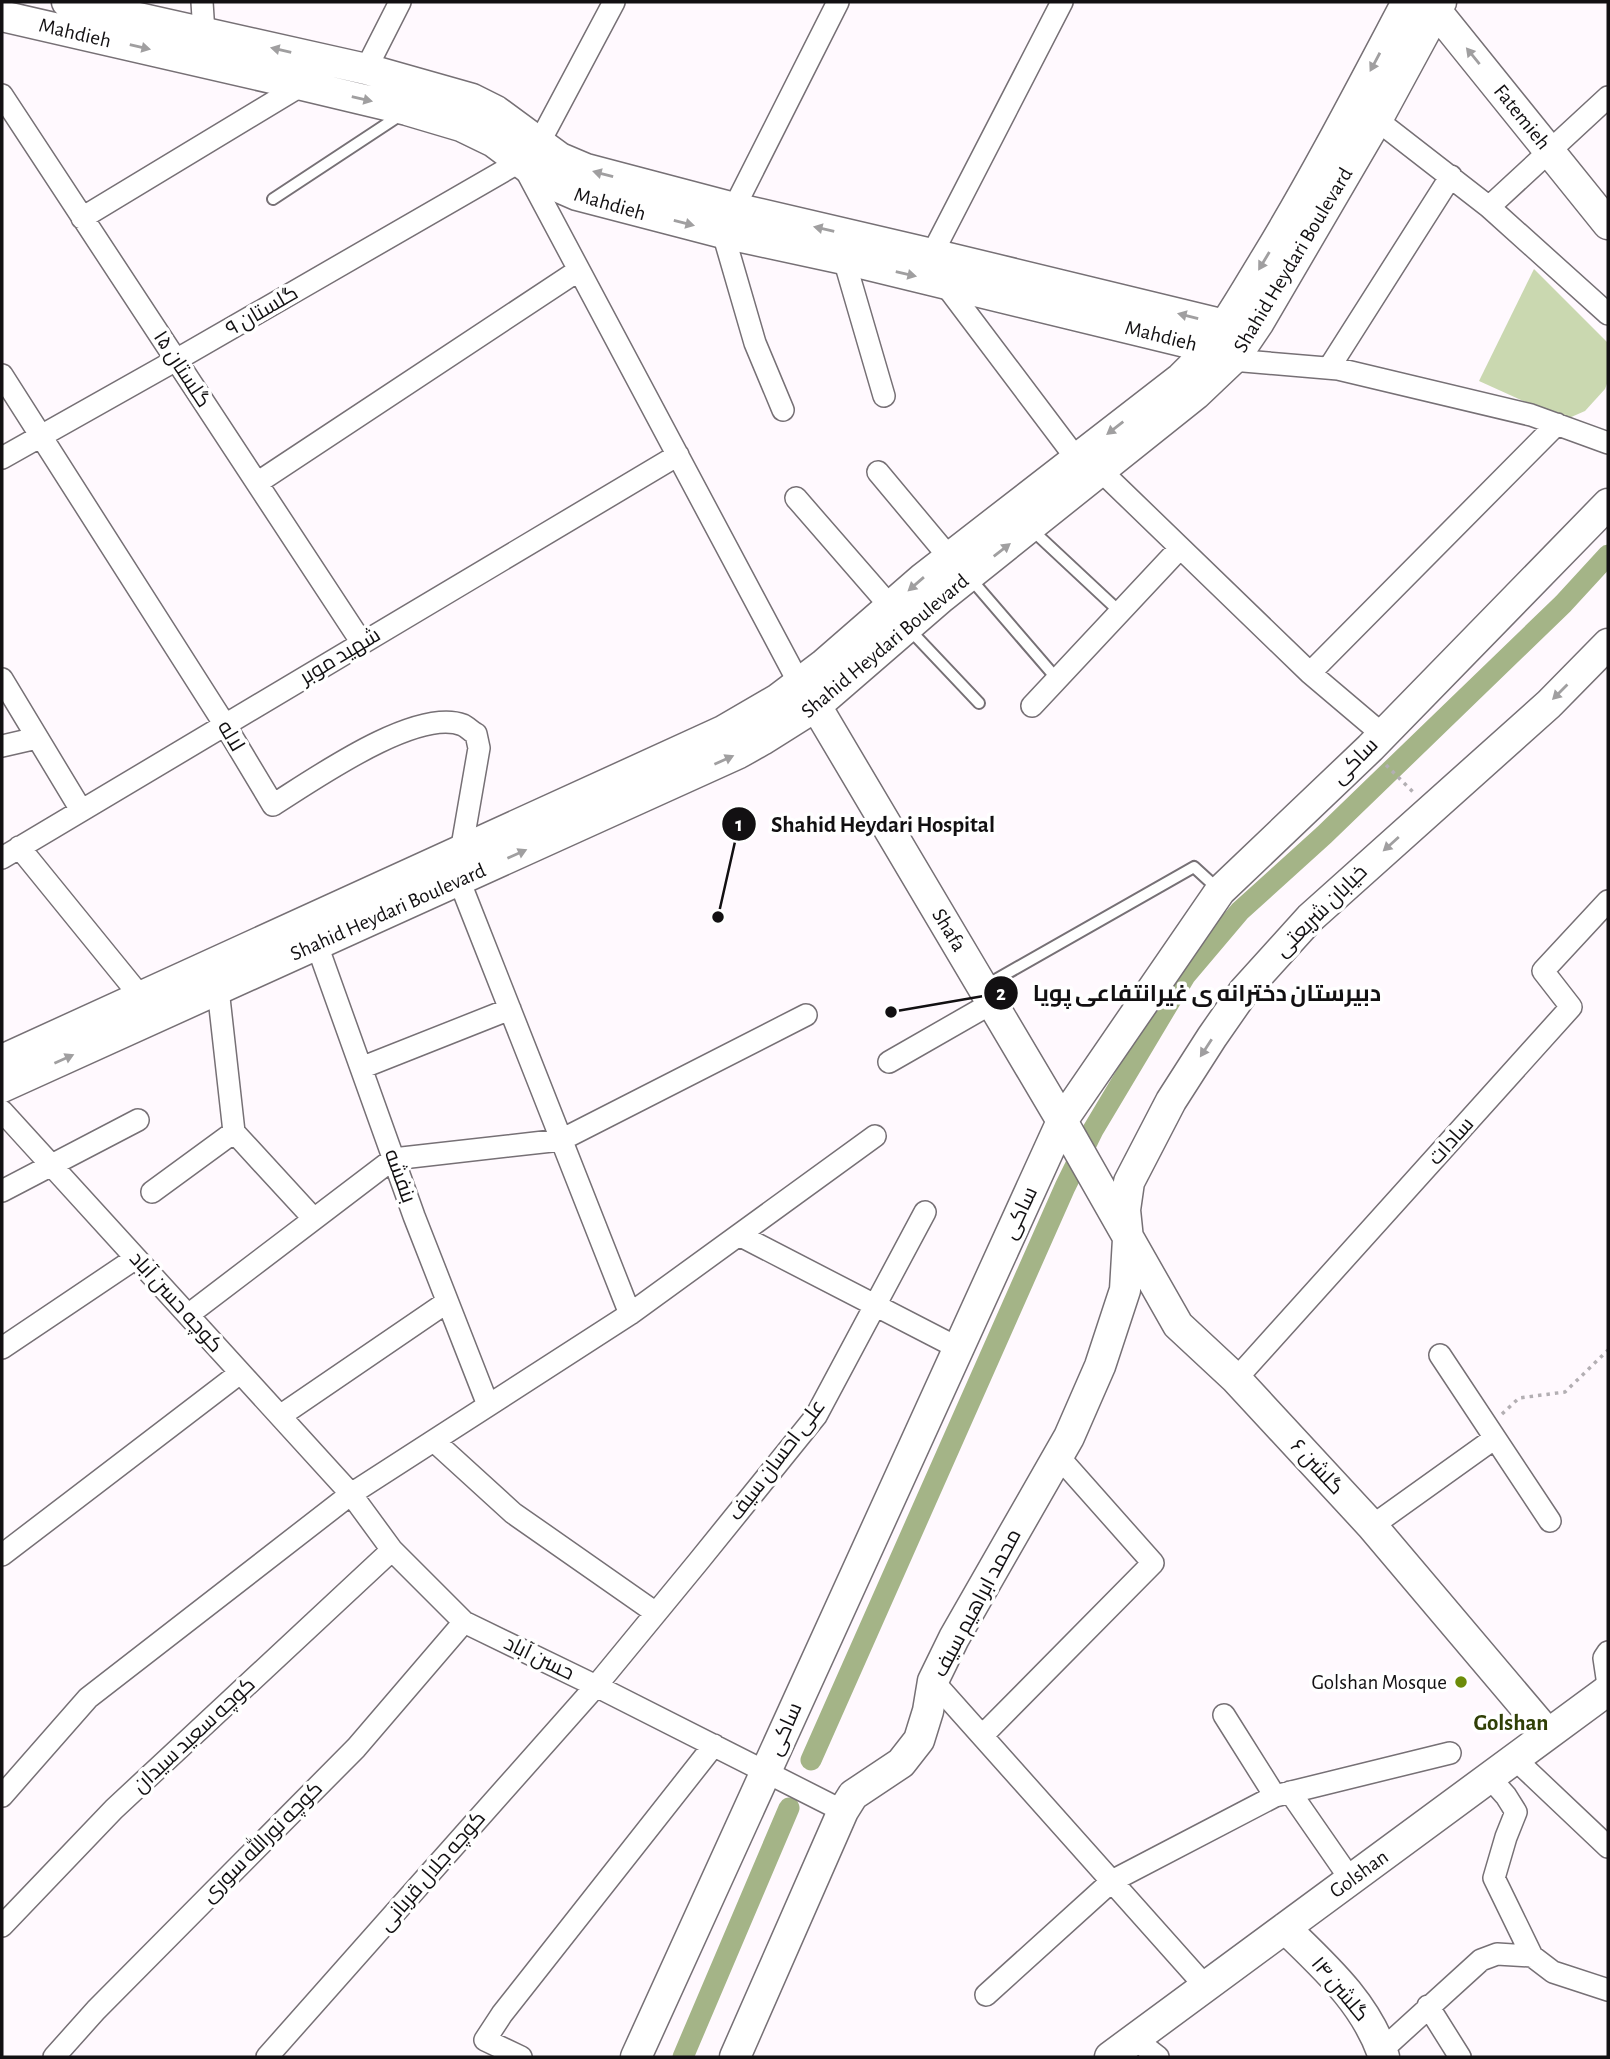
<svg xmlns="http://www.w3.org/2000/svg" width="1610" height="2059" viewBox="0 0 1610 2059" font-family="'Alegreya Sans',Cairo,sans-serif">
<rect width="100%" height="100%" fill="#fff9fe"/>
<!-- green -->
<path fill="#cad8b0" d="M1534 269 1608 343V381L1605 389 1585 411 1569 418 1552 414 1479 381Z"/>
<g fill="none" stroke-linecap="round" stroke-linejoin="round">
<!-- canal -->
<path stroke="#a4b487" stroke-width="21" d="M811 1760 1065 1187 1093 1130 1185 976 1240 911 1324 835 1563 604 1608 555
M683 2057 789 1808"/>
<defs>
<path id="lane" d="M273 199 402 114
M1030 528 1120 612
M970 578 1057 679
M909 629 979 703
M983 987 1194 867 1218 889"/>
<path id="street" d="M202 2 204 33
M366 69 400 2
M2 95 362 643
M1377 120 1489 207 1608 314
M539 143 614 2
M1489 207 1608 97
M734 208 838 2
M82 218 302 85
M723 233 755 343 783 410
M932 254 1062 2
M844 259 884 396
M944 283 1076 458
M1232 360 1338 369 1531 415 1608 443
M1329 368 1451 176
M2 375 225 725 273 805C313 780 416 707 463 725 467 727 472 732 476 734L479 748 461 852
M2 458 176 360 521 161 799 683
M1101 471 1310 673 1382 734
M878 472 949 557
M257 483 579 270
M796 498 890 606
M1310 673 1557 424
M2 679 81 810
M1032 706 1180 548
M2 746 37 738
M19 847 141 997
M2 858 678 455
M459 880 630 1314
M317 945 414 1216 488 1405
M889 1062 992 1003
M361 1068 510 1009
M2 1111 351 1494 392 1550 464 1622 596 1686 843 1811
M234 1132 314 1219
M2 1191 138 1120
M152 1192 234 1132 218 989
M739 1235 958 1348
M188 1315 393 1159 561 1140 806 1015
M2 1348 136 1258
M1440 1355 1550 1521
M1236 1379 1571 1007 1543 971 1608 901
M280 1416 447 1302
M434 1441 513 1513 656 1613
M1372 1526 1495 1438
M2 1555 240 1373
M1608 1652 1604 1658 1608 1685
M933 1681 1206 1987
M1224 1715 1275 1796
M982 1736 1153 1563 1058 1456
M1515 1759 1608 1847
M1490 1778 1506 1796 1516 1812 1506 1837 1494 1878 1532 1956 1553 1972 1608 1990
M1290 1792 1351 1880
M2 1796 88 1698 351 1494 630 1314 875 1136
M2 1926 114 1809 392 1550
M986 1995 1112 1881 1275 1796 1450 1753
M1428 2006 1460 2057
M1135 2039 1158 2057
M1382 2050 1481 1960 1497 1954 1532 1956
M54 2057 96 2010 356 1748 464 1622
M267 2057 596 1686 698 1562 816 1416 925 1212
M521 2057 485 2040 502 2014 714 1745"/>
<path id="secondary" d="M67 2 366 69 472 99 496 111 560 158 586 169 734 208 932 254 1225 325 1244 327
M1429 2 1608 224
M2 16 302 85 407 110 461 126 494 142 547 182 577 195 723 233 844 259 1210 348 1226 356
M805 692 816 706 1062 1121 1178 1325 1236 1379 1372 1526 1548 1734
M2 1060 723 731 778 699 823 665 923 578 1181 378C1217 344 1239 302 1265 260 1316 176 1361 89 1407 2
M2 1087 739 753 762 740 816 706 942 597 1196 394 1236 356 1259 322 1377 120 1441 2
M1285 1928C1325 1967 1366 2003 1384 2057
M636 2057 1062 1121 1220 891 1370 748 1608 504
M735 2057 843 1811 853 1795 901 1763 919 1740 928 1711 933 1681 954 1638 1069 1437 1100 1366 1125 1290 1128 1239 1125 1210 1129 1182 1171 1101 1212 1037 1244 991 1310 918 1549 704 1608 644
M1110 2057 1608 1690"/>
</defs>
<!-- lane casing -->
<use href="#lane" stroke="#767075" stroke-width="14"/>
<!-- street casing -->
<use href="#street" stroke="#767075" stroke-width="24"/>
<!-- secondary casing -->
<use href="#secondary" stroke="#767075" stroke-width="33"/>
<!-- path -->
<path stroke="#b3afb3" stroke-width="3.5" stroke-dasharray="3.5 5" stroke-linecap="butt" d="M1386 765 1415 794
M1502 1414 1519 1398 1565 1392 1608 1350"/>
<!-- lane -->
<use href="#lane" stroke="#fff" stroke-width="10"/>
<!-- street -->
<use href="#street" stroke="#fff" stroke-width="21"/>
<!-- secondary -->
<use href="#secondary" stroke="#fff" stroke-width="30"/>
</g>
<!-- one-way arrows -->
<defs><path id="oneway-solid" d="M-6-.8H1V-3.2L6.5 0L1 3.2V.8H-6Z" transform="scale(1.75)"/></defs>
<g fill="#a09fa0">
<use href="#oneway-solid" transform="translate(140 47) rotate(13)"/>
<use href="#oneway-solid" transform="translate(281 50) rotate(-167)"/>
<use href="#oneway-solid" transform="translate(1473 56) rotate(-129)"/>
<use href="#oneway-solid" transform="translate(1375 62) rotate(118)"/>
<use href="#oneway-solid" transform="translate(362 99) rotate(13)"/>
<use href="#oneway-solid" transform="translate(603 174) rotate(-165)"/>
<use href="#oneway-solid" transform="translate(684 223) rotate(14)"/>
<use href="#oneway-solid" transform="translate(824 229) rotate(-167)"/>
<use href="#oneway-solid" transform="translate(1264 261) rotate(121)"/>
<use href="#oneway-solid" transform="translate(906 274) rotate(13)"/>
<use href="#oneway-solid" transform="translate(1188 316) rotate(-166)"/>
<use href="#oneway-solid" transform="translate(1115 428) rotate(142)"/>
<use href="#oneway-solid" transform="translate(1002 550) rotate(-38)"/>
<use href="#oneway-solid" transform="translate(916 584) rotate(139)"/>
<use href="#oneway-solid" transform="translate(1560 692) rotate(135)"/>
<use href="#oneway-solid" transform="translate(724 760) rotate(-24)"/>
<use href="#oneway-solid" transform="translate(1391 844) rotate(138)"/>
<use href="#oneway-solid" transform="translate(517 854) rotate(-24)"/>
<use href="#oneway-solid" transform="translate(1206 1048) rotate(123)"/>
<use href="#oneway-solid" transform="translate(64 1059) rotate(-24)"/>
</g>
<!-- markers -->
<circle fill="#6d8b09" stroke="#fff" stroke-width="2.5" cx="1461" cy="1682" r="7"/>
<g text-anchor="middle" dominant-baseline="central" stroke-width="7" stroke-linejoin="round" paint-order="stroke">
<!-- street labels -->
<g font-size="21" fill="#121012" stroke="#fff">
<text transform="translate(75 33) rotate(13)">Mahdieh</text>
<text transform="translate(1522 117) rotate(51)">Fatemieh</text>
<text transform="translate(610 204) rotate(16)">Mahdieh</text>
<text transform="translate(1293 260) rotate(-59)">Shahid Heydari Boulevard</text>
<text transform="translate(262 311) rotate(-30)">گلستان ۹</text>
<text transform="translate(1161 336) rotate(14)">Mahdieh</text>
<text transform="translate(182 369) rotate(57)">گلستان ۱۵</text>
<text transform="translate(885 646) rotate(-40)">Shahid Heydari Boulevard</text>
<text transform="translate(340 656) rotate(-31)">شهید موبر</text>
<text transform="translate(231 736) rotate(59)">لاله</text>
<text transform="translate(1355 761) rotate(-45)">ساکی</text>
<text transform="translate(1321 911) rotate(-45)">خیابان شریعتی</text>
<text transform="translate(388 912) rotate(-24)">Shahid Heydari Boulevard</text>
<text transform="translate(949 930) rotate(59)">Shafa</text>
<text transform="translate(1451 1141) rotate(-48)">سادات</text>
<text transform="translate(400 1176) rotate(70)">بنفشه</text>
<text transform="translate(1020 1213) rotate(-65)">ساکی</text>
<text transform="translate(176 1302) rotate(48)">کوچه حسن آباد</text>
<text transform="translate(777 1460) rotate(-53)">علی احسان سیف</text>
<text transform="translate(1317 1467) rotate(47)">گلشن ۶</text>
<text transform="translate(977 1603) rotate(-62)">محمد ابراهیم سیف</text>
<text transform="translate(539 1658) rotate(26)">حسن آباد</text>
<text transform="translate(785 1729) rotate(-66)">ساکی</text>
<text transform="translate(194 1735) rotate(-43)">کوچه سعید سیدان</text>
<text transform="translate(262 1842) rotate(-45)">کوچه نورالله سوری</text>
<text transform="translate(432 1871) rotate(-49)">کوچه جلال قربانی</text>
<text transform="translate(1359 1874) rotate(-36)">Golshan</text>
<text transform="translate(1340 1989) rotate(50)">گلشن ۱۴</text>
</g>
<!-- poi labels -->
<g font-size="21" fill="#121012" stroke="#fff" text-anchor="end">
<text x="1447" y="1682">Golshan Mosque</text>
</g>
<!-- neighbourhood labels -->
<g font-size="23" font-weight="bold" fill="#303f06" stroke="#fff">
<text x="1511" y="1723">Golshan</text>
</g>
</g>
<!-- callouts -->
<path fill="none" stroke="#121012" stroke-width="2.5" d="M718 917L739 824M891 1012L1001 993"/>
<g fill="#121012" stroke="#fff" stroke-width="2.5">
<circle cx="718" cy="917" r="7"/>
<circle cx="891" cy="1012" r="7"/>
<circle cx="739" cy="824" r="18"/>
<circle cx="1001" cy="993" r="18"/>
</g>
<g font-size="21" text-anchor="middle" font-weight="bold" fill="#fff">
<text x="739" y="831">1</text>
<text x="1001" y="1000">2</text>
</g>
<g font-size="23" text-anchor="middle" font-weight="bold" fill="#121012" stroke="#fff" stroke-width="7" stroke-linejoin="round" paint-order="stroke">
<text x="883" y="832">Shahid Heydari Hospital</text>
<text x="1207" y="1001">دبیرستان دخترانه ی غیرانتفاعی پویا</text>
</g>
<!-- border -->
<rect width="1610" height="2059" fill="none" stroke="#121012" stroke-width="7"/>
</svg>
